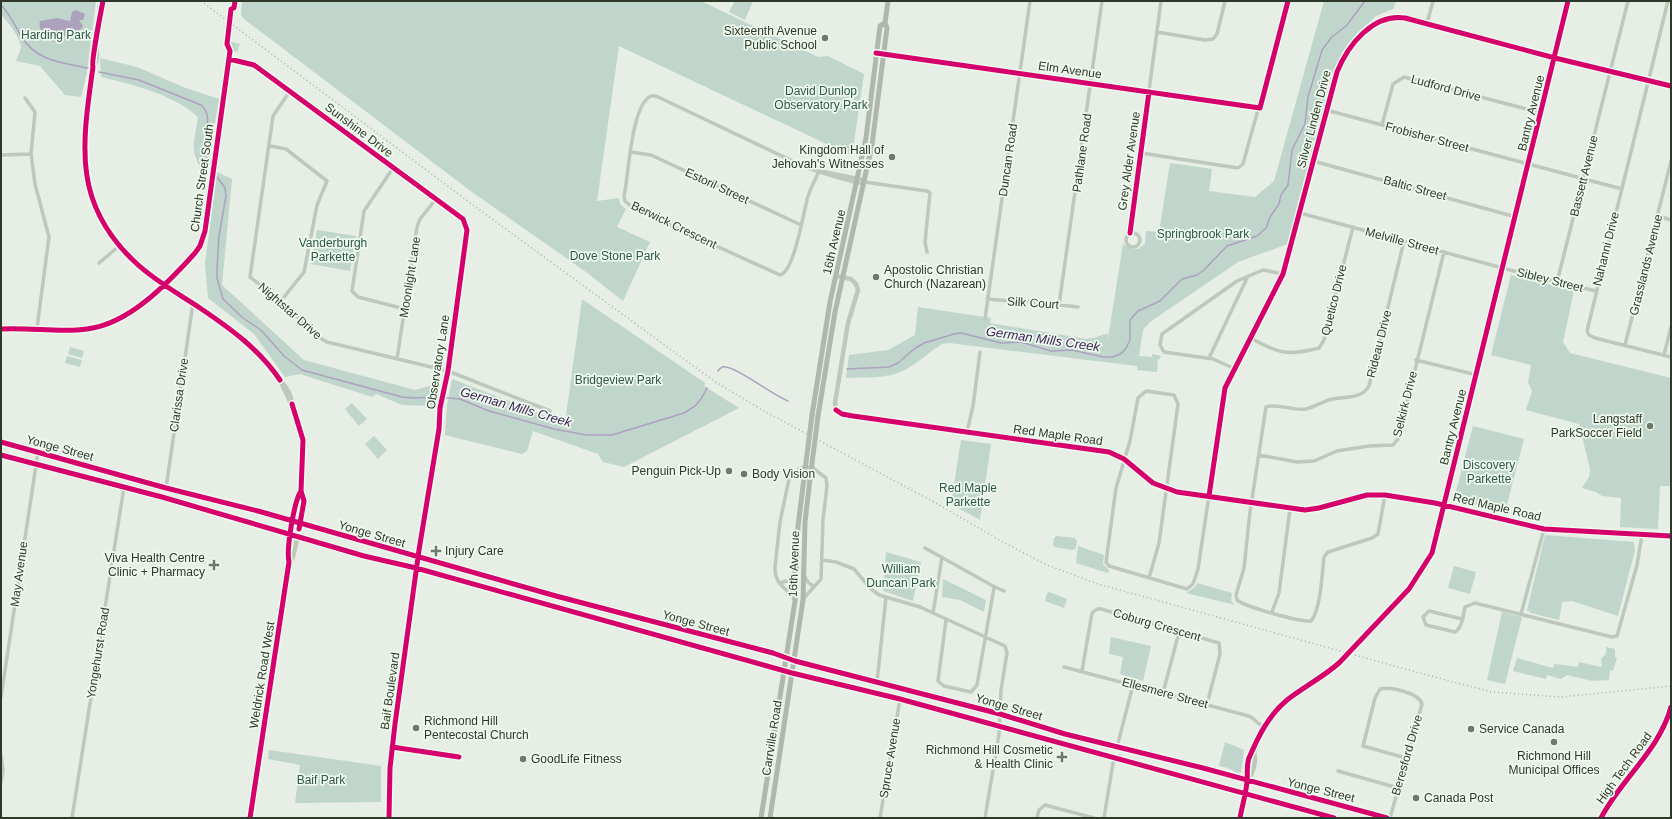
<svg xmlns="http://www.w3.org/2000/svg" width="1672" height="819" viewBox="0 0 1672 819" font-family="Helvetica,sans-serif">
<rect width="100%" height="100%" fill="#e6eee5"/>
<!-- green -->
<path fill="#c0d5cc" d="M1 1H96L87 72 81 97 65 95 40 66 16 61C17 57 20 52 21 48 22 40 7 20 1 15Z
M242 1H701L818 57 828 56 864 74 852 156 619 46 597 201 619 198 620 204 626 209 617 227 650 242 623 301 586 272 472 192 244 19 241 15Z
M735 1H753L745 20 729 12Z
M1324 1H1396L1393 9 1376 16 1348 44 1333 71 1288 244 1238 262 1150 322 1143 330 1139 356 1152 357V354L1161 356 1160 359H1158L1157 372 1137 370V366L949 343 942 344C929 352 917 364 903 371 886 379 865 377 846 378L849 355 888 350 915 335 918 307 991 318 990 323 1086 339 1094 338 1108 333 1107 345 1123 244 1133 249H1138L1145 244 1146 231 1159 232 1170 163 1212 169 1209 191 1255 197 1274 181Z
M226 40 240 44 237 52 226 48Z
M100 58 137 67 183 87 219 99 206 174C187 152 195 142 198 117 175 95 131 84 101 77Z
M217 172 232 179 222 285 304 360 415 390 437 384 434 406 402 405 376 394 372 397 300 374 285 377 254 334 208 298 205 264Z
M317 230 356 236 350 271 311 264Z
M1511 275 1574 291 1563 342 1570 353 1671 378V486H1660L1658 529 1620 527 1621 498 1602 496 1596 492 1582 488 1589 477 1590 469 1579 424 1526 410 1532 391 1528 382 1531 365 1491 355Z
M582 299 705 383 704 386 739 408 624 467 603 462 598 454 533 431 527 451 522 454 445 435 447 405 452 379 565 423Z
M70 347 84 351 82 358 68 354Z
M67 356 82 360 80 367 65 363Z
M352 403 367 419 359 426 345 409Z
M1473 426 1524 439 1505 512 1454 499Z
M374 436 387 450 378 459 365 444Z
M961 440 991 444 980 520 951 504Z
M1545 535 1634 542 1635 550 1618 616 1572 601 1562 602 1559 620 1531 613 1527 610Z
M1056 536 1075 538 1077 541 1076 548 1073 550 1055 547 1053 545 1054 538Z
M1078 546 1104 555 1103 564 1109 570 1108 573 1076 563Z
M886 552 921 562 913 601 883 591Z
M1454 566 1476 572 1470 594 1448 588Z
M943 579 986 600 984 612 960 600 942 597Z
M1197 583 1232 593 1231 601 1235 605 1186 593 1195 587Z
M1049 592 1067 599 1064 608 1045 601 1047 593Z
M1502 612 1522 617 1505 684 1487 680Z
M1111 637 1151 646 1143 681 1120 674 1123 657 1109 654Z
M1606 647 1615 649V657L1617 658 1613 671 1610 670 1609 680 1592 681 1567 675 1561 679 1547 675 1546 679 1513 671 1517 658 1553 668 1554 664 1578 667 1579 662 1601 667 1602 666 1601 659 1606 654Z
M1225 742 1244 750 1241 772 1237 773 1228 768 1219 766Z
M269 750 381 766V802L295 803 300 765 268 759Z"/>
<!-- water -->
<path fill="#ada2be" d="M76 10 85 14 83 20H79L83 26 79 31 66 35 57 42C48 41 37 30 40 21L57 18 70 21 72 12Z"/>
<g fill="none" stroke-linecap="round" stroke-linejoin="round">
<!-- stream -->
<path stroke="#ada2be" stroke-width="1.5" d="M1 5C10 14 15 26 21 36 36 61 62 63 88 68
M99 72 139 80 201 105C213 116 205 128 205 141 204 149 207 157 209 164
M217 177 225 188 226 196 219 236 217 268V278L223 299 243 318 261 330 284 356 302 370 402 397 413 398 438 397 460 399 489 411 554 429 586 435H612L684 413 695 406 701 399 707 388
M847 369 889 367 898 363 914 349 924 343 954 334 961 333 1001 343 1021 342 1051 351 1072 350 1103 357H1113L1122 353 1126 348 1130 340V320L1138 311 1160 301 1182 279 1197 275 1204 270 1227 246 1257 236 1266 228 1270 217 1279 204 1281 195 1288 185 1292 150 1305 124 1308 97 1322 50 1331 38 1347 25 1365 1
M718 371C720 368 722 366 726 367 738 368 771 394 788 401"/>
<!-- minor -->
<path stroke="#bfc8bd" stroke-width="3.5" d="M1668 1 1587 331 1589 335 1595 338 1671 357
M234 8 235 1
M1427 23 1433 1
M1157 32 1205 40 1213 39 1217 34 1225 1
M876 53 1260 108
M229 59 254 65 463 219 467 230 448 371 440 408 439 429 419 550 395 724 390 768 389 818
M290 91 273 116 250 277 285 304 315 335 327 342 448 371 550 411
M25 98 35 112 31 154 35 184 49 237 37 328
M1326 110 1622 189
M1382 125 1393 84 1404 77 1542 113
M270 146 286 149 327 181 317 205 304 272 281 301
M631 152 651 155 801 225
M1141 153 1238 168 1243 164 1288 1
M1 155 31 154
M1313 161 1516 217
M393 168 364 211 352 291 358 297 405 309
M819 171C815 181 809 190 807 200 803 215 794 272 780 275L633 208 625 201 624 196C629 174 631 105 651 96H656L805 167C825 174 844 180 864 184
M821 171 865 180
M865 182 927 191 930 193 925 242 927 252
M1300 213 1532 276 1596 291
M1658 216 1671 220
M1126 240a7 7 0 1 1 14 0a7 7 0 1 1-14 0Z
M1130 233 1161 1
M99 263 119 246
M1557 282 1628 1
M164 284 195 253 203 239 230 51
M987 299 1010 301 1018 300 1078 307
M1059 305 1102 1
M985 319 1030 1
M1251 338C1279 354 1288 356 1319 348L1324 340 1353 227
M1625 345 1671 161
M1664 355 1671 327
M1209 358 1248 276
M397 359 417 227 420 219 436 199
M1416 360 1477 375
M1235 369 1213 359 1164 352 1160 345 1162 334 1237 281 1263 270 1283 274
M967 432 973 406 980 352
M1259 455 1297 462 1314 461 1337 451 1369 446 1393 445 1398 439 1444 252
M166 488 193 303
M1385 495 1378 534 1372 538 1328 552 1324 557C1322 573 1321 609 1311 621 1299 622 1246 607 1237 600L1236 595 1244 568 1250 512 1266 407C1279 403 1293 411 1306 409 1314 407 1322 402 1329 400 1343 396 1361 400 1369 386L1404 241
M925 548 993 586 994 588 977 685 971 692 944 686 938 681 946 620
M822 560 836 562 854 569 870 588 879 595 920 607 1005 646 1007 653 1001 690 999 734 985 818
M804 575 808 582 813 586
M1149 578 1159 543 1178 404 1174 395 1146 391 1138 398 1130 441 1116 488 1106 562 1109 566 1187 589 1193 584 1198 569 1225 388 1283 274 1337 72C1348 45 1373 13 1405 18L1555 58 1671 86
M779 583 787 581 796 570
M993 586 1004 591
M795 600C786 587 774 584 775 567L780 522 789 479 799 469 804 467 813 468 826 478 827 486 823 520 821 579 803 599
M1272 612 1279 593 1290 509
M933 613 942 557
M1521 614 1544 529
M1462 619 1429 611 1423 617 1426 625 1455 632C1463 627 1463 615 1465 607L1475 603 1612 637 1617 636 1637 565 1642 535
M1064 667 1245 715 1251 717 1263 727
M1082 671 1092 613 1097 609H1101L1219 643 1220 654 1207 704
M877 682 886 597
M1163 693 1179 632
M1 697 38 452
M392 747 459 757
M1117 747 1133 685
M1 755 3 770 1 782
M1338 771 1398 788
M72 818 124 487
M880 818 900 699
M1037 818 1039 810 1045 805 1094 818
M1104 818 1114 757
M1240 818 1245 792
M1390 818 1422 704C1419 693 1390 686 1380 689L1375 698 1363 746 1406 758"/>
<!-- tertiary -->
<path stroke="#bfc8bd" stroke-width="4.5" d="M103 1C101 11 91 63 93 67 87 111 79 153 92 196 119 286 229 304 279 378 285 387 291 392 292 404
M93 67C97 63 98 53 96 48
M836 276 851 279 856 284 858 290 848 323 835 403 836 410 842 414 1109 452 1124 459 1153 483 1177 492 1305 510 1319 508 1367 495H1385L1435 503 1544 529 1671 536
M1 329C41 326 88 339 124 317 139 308 152 295 164 284
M280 380 296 414 303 440 301 491 304 501 296 544 293 557 289 562
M1365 635 1409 589 1432 553 1568 1
M1248 781C1253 772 1257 762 1254 752
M1245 792 1250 757 1254 752 1263 727 1286 702 1328 673
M250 818 289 562C286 550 294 501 301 491
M1601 818C1621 779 1659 751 1671 707"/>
<!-- secondary -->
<path stroke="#b0b8ae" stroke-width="5" d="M812 415 830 302 866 138 880 26 885 23
M818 416 835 312 872 145 887 28 885 23 888 1
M761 818 795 601 798 526 804 478
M770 818 803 600 805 522 810 479"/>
<!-- primary -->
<path stroke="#a5ada2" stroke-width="5.5" d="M1 442 166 488 258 511 556 596 773 653 795 661 1000 714 1065 734 1203 768 1387 818
M1 455 162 497 364 556 416 568 792 673 900 699 1334 818"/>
<!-- rail -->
<path stroke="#a9b0a7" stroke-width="1.5" stroke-dasharray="1 3" stroke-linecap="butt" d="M201 1 477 208 714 381 764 411 934 502 1001 541 1047 565 1098 584 1427 675 1492 692 1561 697 1671 686"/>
<!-- tertiary-bridge -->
<path stroke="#bfc8bd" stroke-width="4.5" d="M1328 673 1365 635"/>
<!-- secondary-bridge -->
<path stroke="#b0b8ae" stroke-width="5" d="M804 478 812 415
M810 479 818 416"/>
<defs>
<path id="cycleway" d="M103 1C101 11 91 63 93 67 82 145 72 204 136 263 155 281 179 294 200 308 231 329 259 349 280 380
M876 53 1260 108 1288 1
M229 59 254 65 463 219 467 230 448 371 440 408 439 429 419 550 395 724 390 768 389 818
M1130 233 1149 92
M1 329C29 327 61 333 87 329 129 324 167 284 195 253L200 246 205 231 230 51 227 44 231 9 234 8 235 1
M292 404 303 440 301 491 304 501 299 529
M836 410 842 414 853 416 1109 452 1124 459 1153 483 1177 492 1305 510 1319 508 1367 495H1385L1435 503 1544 529 1671 536
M1 442 166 488 258 511 556 596 773 653 795 661 1000 714 1065 734 1203 768 1387 818
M1 455 162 497 364 556 416 568 792 673 900 699 1334 818
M1209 496 1225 388 1283 274 1337 72C1348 45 1373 13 1405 18L1555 58 1671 86
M392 747 459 757
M250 818 289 562C286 550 294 501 301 491
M1240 818C1242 806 1246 794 1247 782 1248 774 1246 766 1249 758 1258 737 1268 716 1287 700 1304 687 1323 677 1339 663L1409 589 1432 553 1568 1
M1601 818C1621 779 1659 751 1671 707"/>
</defs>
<!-- cycleway casing -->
<use href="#cycleway" stroke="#eefaed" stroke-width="8"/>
<!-- cycleway -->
<use href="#cycleway" stroke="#d6006c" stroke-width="5"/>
</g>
<!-- markers -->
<g fill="#6f786c" stroke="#eefaed" stroke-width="1.5">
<circle cx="825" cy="38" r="4"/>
<circle cx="892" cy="157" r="4"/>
<circle cx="876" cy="277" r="4"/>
<circle cx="1650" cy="426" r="4"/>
<circle cx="729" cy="471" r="4"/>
<circle cx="744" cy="474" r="4"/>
<path d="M434 545h4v4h4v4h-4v4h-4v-4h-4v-4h4z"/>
<path d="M212 559h4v4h4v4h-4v4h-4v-4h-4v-4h4z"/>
<circle cx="416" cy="728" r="4"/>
<circle cx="1471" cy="729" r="4"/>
<circle cx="1554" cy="742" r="4"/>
<path d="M1060 751h4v4h4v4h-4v4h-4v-4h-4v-4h4z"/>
<circle cx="523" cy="759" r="4"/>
<circle cx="1416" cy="798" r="4"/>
</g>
<g text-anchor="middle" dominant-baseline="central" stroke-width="3.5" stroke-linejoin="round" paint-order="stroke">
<!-- poi labels -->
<g font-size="12" fill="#2f392b" stroke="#eefaed" text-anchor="start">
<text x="817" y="31" text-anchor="end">Sixteenth Avenue<tspan x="817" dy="14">Public School</tspan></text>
<text x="884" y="150" text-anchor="end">Kingdom Hall of<tspan x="884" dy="14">Jehovah's Witnesses</tspan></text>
<text x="884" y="270">Apostolic Christian<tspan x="884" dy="14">Church (Nazarean)</tspan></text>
<text x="1642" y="419" text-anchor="end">Langstaff<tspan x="1642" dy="14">ParkSoccer Field</tspan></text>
<text x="721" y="471" text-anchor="end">Penguin Pick-Up</text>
<text x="752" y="474">Body Vision</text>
<text x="445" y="551">Injury Care</text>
<text x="205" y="558" text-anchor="end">Viva Health Centre<tspan x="205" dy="14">Clinic + Pharmacy</tspan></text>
<text x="424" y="721">Richmond Hill<tspan x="424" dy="14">Pentecostal Church</tspan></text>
<text x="1479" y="729">Service Canada</text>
<text x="1053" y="750" text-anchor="end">Richmond Hill Cosmetic<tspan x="1053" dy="14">&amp; Health Clinic</tspan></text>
<text x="1554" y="756" text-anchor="middle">Richmond Hill<tspan x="1554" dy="14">Municipal Offices</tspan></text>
<text x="531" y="759">GoodLife Fitness</text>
<text x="1424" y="798">Canada Post</text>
</g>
<!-- park labels -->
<g font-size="12" fill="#30564d" stroke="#eefaed">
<text x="56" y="35">Harding Park</text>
<text x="821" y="91">David Dunlop<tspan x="821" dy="14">Observatory Park</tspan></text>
<text x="1203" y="234">Springbrook Park</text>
<text x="333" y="243">Vanderburgh<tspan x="333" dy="14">Parkette</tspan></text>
<text x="615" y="256">Dove Stone Park</text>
<text x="618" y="380">Bridgeview Park</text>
<text x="1489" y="465">Discovery<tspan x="1489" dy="14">Parkette</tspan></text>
<text x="968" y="488">Red Maple<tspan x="968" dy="14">Parkette</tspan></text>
<text x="901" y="569">William<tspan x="901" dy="14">Duncan Park</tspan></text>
<text x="321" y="780">Baif Park</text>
</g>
<!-- street labels -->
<g font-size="12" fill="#2f392b" stroke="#eefaed">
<text transform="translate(1070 70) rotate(8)">Elm Avenue</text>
<text transform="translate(1446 88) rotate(15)">Ludford Drive</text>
<text transform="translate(1531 113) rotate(-76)">Bantry Avenue</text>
<text transform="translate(1314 119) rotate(-75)">Silver Linden Drive</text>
<text transform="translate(359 130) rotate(37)">Sunshine Drive</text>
<text transform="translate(1427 137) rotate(15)">Frobisher Street</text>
<text transform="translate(1082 153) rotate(-82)">Pathlane Road</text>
<text transform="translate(1008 160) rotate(-82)">Duncan Road</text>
<text transform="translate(1129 161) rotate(-82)">Grey Alder Avenue</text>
<text transform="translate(1584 176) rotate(-76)">Bassett Avenue</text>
<text transform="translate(202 178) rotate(-82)">Church Street South</text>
<text transform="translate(717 186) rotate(25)">Estoril Street</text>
<text transform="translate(1415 188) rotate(15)">Baltic Street</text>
<text transform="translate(674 225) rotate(26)">Berwick Crescent</text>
<text transform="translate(1402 241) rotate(15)">Melville Street</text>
<text transform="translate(834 242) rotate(-77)">16th Avenue</text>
<text transform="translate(1606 249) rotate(-76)">Nahanni Drive</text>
<text transform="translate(1646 265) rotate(-76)">Grasslands Avenue</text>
<text transform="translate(410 277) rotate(-81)">Moonlight Lane</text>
<text transform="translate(1550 280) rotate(14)">Sibley Street</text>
<text transform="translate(1334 300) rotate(-76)">Quetico Drive</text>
<text transform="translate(1033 303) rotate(4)">Silk Court</text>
<text transform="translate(290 311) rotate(41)">Nightstar Drive</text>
<text transform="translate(1379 344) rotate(-76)">Rideau Drive</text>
<text transform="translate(438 362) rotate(-81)">Observatory Lane</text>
<text transform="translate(179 395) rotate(-82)">Clarissa Drive</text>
<text transform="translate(1405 404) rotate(-76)">Selkirk Drive</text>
<text transform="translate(1453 427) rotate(-76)">Bantry Avenue</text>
<text transform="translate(1058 435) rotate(8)">Red Maple Road</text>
<text transform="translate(60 448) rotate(15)">Yonge Street</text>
<text transform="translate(1497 507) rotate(13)">Red Maple Road</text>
<text transform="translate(372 534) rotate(16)">Yonge Street</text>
<text transform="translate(794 564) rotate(-88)">16th Avenue</text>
<text transform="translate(19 574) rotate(-82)">May Avenue</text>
<text transform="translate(696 623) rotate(15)">Yonge Street</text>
<text transform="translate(1157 625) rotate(16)">Coburg Crescent</text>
<text transform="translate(98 653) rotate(-81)">Yongehurst Road</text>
<text transform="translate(262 675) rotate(-81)">Weldrick Road West</text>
<text transform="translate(390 691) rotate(-82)">Baif Boulevard</text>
<text transform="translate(1165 693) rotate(15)">Ellesmere Street</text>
<text transform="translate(1009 707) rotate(16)">Yonge Street</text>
<text transform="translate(772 738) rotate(-81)">Carrville Road</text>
<text transform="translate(1407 755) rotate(-74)">Beresford Drive</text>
<text transform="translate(890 758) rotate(-81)">Spruce Avenue</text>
<text transform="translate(1624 768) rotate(-54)">High Tech Road</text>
<text transform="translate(1321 790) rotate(14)">Yonge Street</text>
</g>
<!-- water labels -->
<g font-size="13" font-style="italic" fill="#3b2258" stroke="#eefaed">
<text transform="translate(1043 339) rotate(8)">German Mills Creek</text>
<text transform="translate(516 407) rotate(16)">German Mills Creek</text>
</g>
</g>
<!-- border -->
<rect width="1672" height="819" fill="none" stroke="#2f392b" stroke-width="4"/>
</svg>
